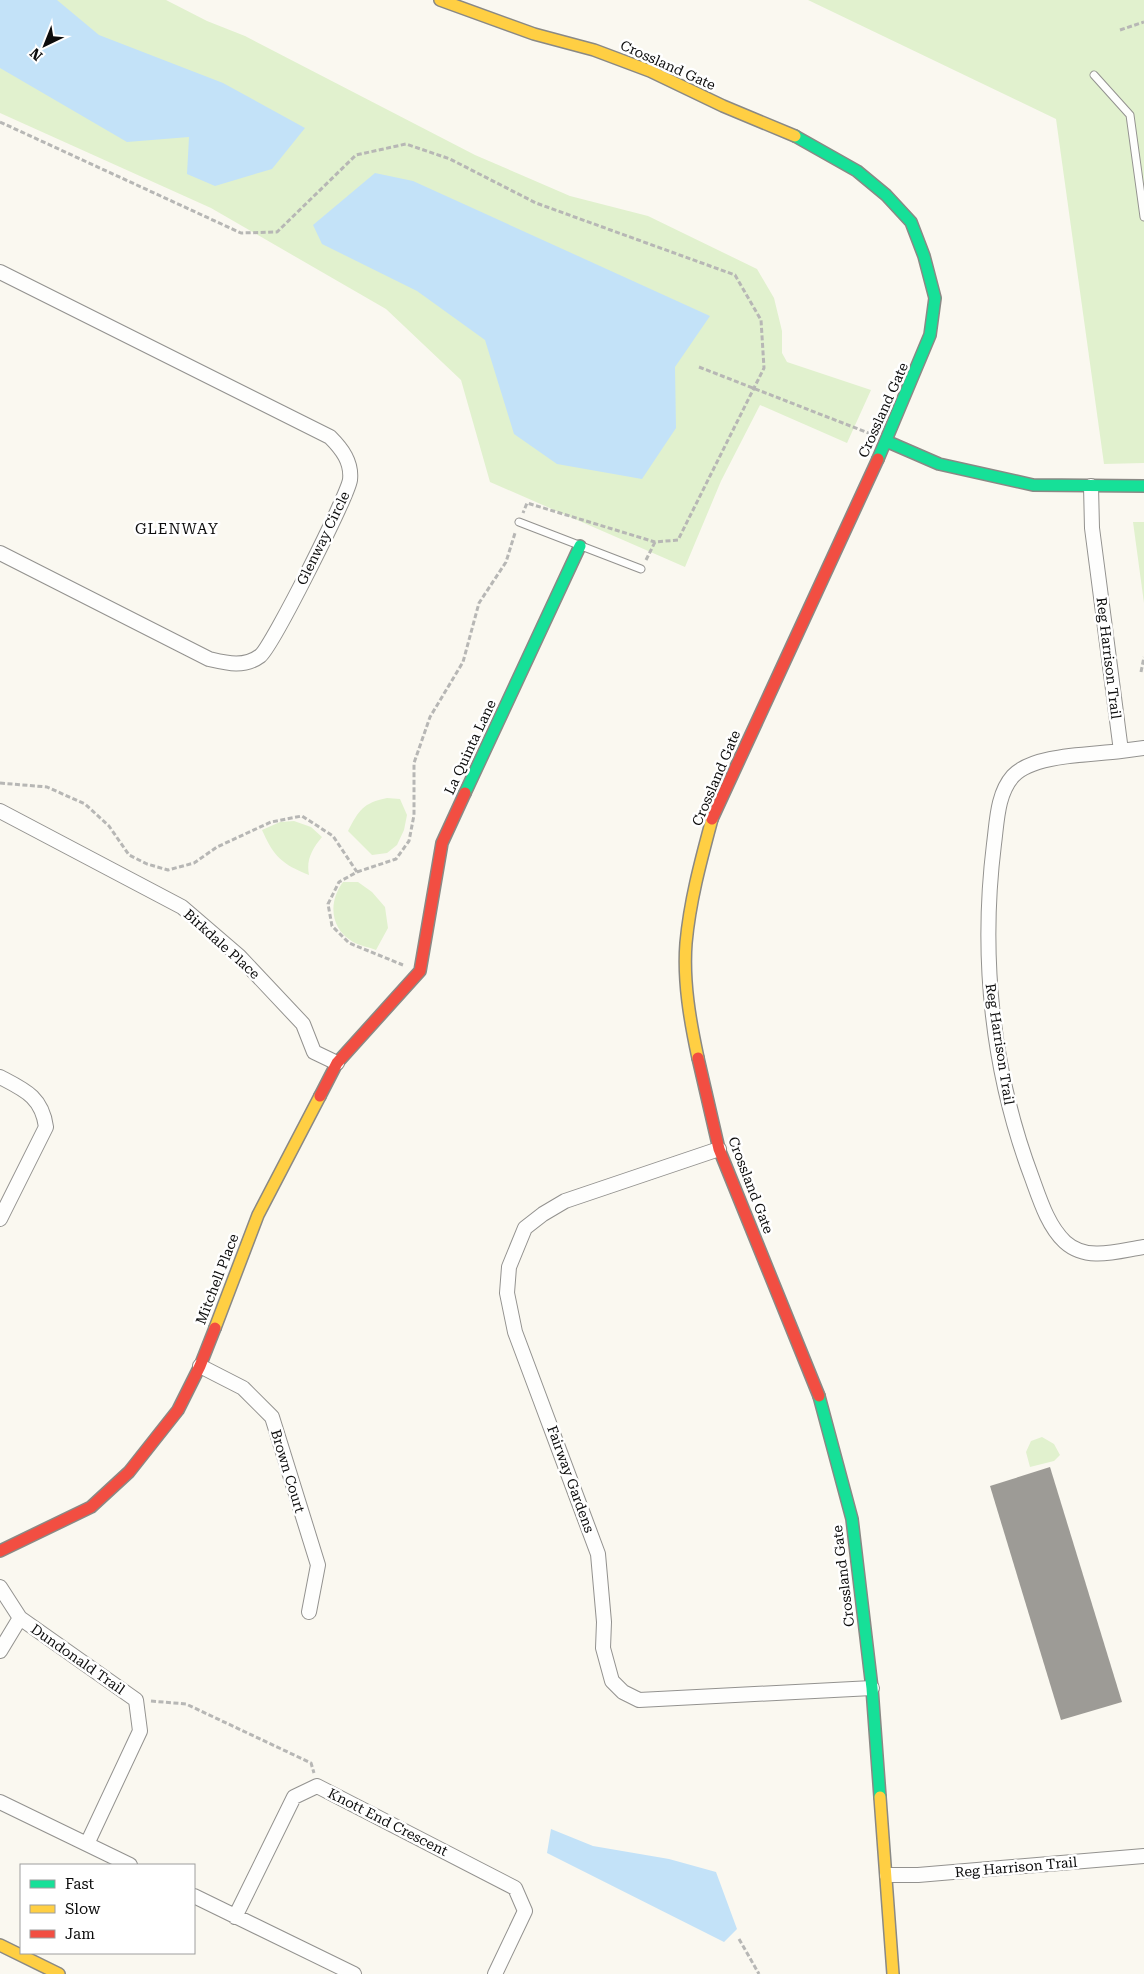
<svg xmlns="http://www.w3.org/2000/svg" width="1144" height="1974" viewBox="0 0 1144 1974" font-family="'Roboto Serif',serif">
<rect width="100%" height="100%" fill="#faf8f0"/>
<!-- green -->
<path fill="#e1f1ce" d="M0 0H166L207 21 245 36 475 155 570 196 648 216 757 269 774 298 782 331V353L787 362 871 390 847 443 760 405 721 481 685 567 490 482 461 380 386 309 211 208 0 113Z
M808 0H1144V463L1104 464 1056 119Z
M1133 522H1144V603Z
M387 798 400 799 407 815 404 830 397 845 387 853 372 855 348 831C359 810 363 803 387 798Z
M294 821 311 827 322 837C312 849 306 860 309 875 282 864 274 857 262 830L280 822Z
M343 882H358L372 892 385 907 388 928 376 950C369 947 360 946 353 942 330 929 328 902 343 882Z
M1042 1437 1054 1444 1060 1455 1054 1461 1030 1467 1026 1452 1031 1441Z"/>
<!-- water -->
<path fill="#c3e2f8" d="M0 0H57L99 35 223 83 305 128 272 169 215 186 187 174 189 137 127 142 0 68Z
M375 173 413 181 710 316 675 367 676 428 642 479 557 464 514 434 485 340 417 291 322 244 313 225Z
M551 1829 593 1846 669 1859 716 1872 737 1929 724 1942 547 1853Z"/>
<!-- building -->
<path fill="#9d9b96" d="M1050 1467 1122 1702 1061 1720 990 1486Z"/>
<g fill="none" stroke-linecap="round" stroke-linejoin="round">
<defs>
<path id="lane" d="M1094 75 1130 115 1144 217
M519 522 641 569"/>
<path id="street" d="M0 272 330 437C342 449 352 462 350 480 347 497 272 647 260 656 244 668 226 663 209 659L0 553
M1091 486 1092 528 1121 751C1091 755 1033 754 1013 776 997 794 997 822 994 844 980 957 992 1072 1032 1178 1040 1200 1048 1226 1065 1242 1087 1262 1118 1251 1144 1247
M1121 751 1144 748
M0 811 182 907 239 956 303 1024 314 1052 337 1063
M0 1077C25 1090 42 1097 46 1127L0 1219
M719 1149 565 1201 543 1214 525 1228 509 1267 507 1293 515 1332 598 1554 604 1622 603 1648 612 1681 623 1692 639 1700 872 1688
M200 1366 243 1388 272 1417 318 1565 309 1612
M0 1587 20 1618 136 1700 140 1731 87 1844
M0 1651 20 1618
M0 1802 130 1865
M887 1875H918L1144 1856
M194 1896 354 1974
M235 1917 294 1797 317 1786 515 1888 525 1911 495 1974"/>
<path id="fast" d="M795 136 857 171 886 195 911 222 924 256 935 298 930 335 878 459
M886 441 939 464 1033 485 1144 486
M465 793 580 546
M819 1396 852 1519 872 1688 880 1797"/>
<path id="slow" d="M440 0 534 34 594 50 650 71 723 106 795 136
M698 1058C690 1021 683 981 686 943 690 900 701 860 712 819
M215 1328 258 1215 320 1096
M880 1797 893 1974
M0 1945 59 1974"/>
<path id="jam" d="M712 819 878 459
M698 1058 719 1149 819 1396
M320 1096 337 1063 420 971 442 843 465 793
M0 1551 91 1507 129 1472 178 1410 200 1366 215 1328"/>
</defs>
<!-- lane casing -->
<use href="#lane" stroke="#93928f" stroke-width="9"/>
<!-- street casing -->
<use href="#street" stroke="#93928f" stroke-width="16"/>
<!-- fast casing -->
<use href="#fast" stroke="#8a8985" stroke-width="14"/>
<!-- slow casing -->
<use href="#slow" stroke="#8a8985" stroke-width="14"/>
<!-- jam casing -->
<use href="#jam" stroke="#8a8985" stroke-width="14"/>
<!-- path -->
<path stroke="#b7b7b5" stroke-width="3" stroke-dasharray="5 2.5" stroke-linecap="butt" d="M1120 30 1144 22
M0 122 241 233 277 232 356 155 406 144 450 159 536 203 735 275 761 320 764 368 678 540 655 542 527 503 523 513
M699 367 871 434
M646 560 655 542
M1141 672 1144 657
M0 783 47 787 85 804 109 826 129 855 147 864 168 870 194 863 217 847 271 822 302 816 333 836 357 872 339 882 328 904 332 926 349 943 403 965
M357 872 396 859 409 841 414 815V763L430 717 463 662 479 603 506 562 515 533
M151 1701 186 1704 311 1763 314 1773
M739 1939 759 1974"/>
<!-- lane -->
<use href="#lane" stroke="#fefefd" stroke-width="7"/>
<!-- street -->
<use href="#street" stroke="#fefefd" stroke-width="14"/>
<!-- fast -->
<use href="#fast" stroke="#16e098" stroke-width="11"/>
<!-- slow -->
<use href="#slow" stroke="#ffcf43" stroke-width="11"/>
<!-- jam -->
<use href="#jam" stroke="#f24e42" stroke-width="11"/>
</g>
<g text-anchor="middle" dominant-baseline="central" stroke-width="5" stroke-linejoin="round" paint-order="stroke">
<!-- street labels -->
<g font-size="14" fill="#0c0c0c" stroke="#fff">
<text transform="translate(668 65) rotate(24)">Crossland Gate</text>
<text transform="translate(883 410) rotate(-66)">Crossland Gate</text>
<text transform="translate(323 538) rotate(-64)">Glenway Circle</text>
<text transform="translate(1109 658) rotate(83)">Reg Harrison Trail</text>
<text transform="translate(470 747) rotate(-65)">La Quinta Lane</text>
<text transform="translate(716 778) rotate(-67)">Crossland Gate</text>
<text transform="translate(222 944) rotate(42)">Birkdale Place</text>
<text transform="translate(1000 1044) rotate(81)">Reg Harrison Trail</text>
<text transform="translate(751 1185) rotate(69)">Crossland Gate</text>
<text transform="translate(217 1279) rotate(-69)">Mitchell Place</text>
<text transform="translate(288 1471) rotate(73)">Brown Court</text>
<text transform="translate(571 1479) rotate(70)">Fairway Gardens</text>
<text transform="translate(843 1576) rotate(-97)">Crossland Gate</text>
<text transform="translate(78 1659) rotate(35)">Dundonald Trail</text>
<text transform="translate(388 1822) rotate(27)">Knott End Crescent</text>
<text transform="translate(1016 1867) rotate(-5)">Reg Harrison Trail</text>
</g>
<!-- neighbourhood labels -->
<g font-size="15" letter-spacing="1" fill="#0c0c0c" stroke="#fff">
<text x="177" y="529">GLENWAY</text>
</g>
</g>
<!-- legend -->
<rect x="20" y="1864" width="175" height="90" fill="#ffffff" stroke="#9e9e9e"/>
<rect x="30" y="1880" width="25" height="8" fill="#16e098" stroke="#9e9e9e"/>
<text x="65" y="1889" font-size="15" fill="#0c0c0c">Fast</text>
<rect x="30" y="1905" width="25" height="8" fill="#ffcf43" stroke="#9e9e9e"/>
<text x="65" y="1914" font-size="15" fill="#0c0c0c">Slow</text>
<rect x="30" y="1930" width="25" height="8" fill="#f24e42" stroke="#9e9e9e"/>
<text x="65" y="1939" font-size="15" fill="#0c0c0c">Jam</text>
<!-- north arrow -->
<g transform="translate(45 45) rotate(223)" stroke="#ffffff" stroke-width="4" paint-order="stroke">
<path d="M0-4L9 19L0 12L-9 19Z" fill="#0c0c0c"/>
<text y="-8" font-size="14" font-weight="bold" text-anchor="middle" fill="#0c0c0c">N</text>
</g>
</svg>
